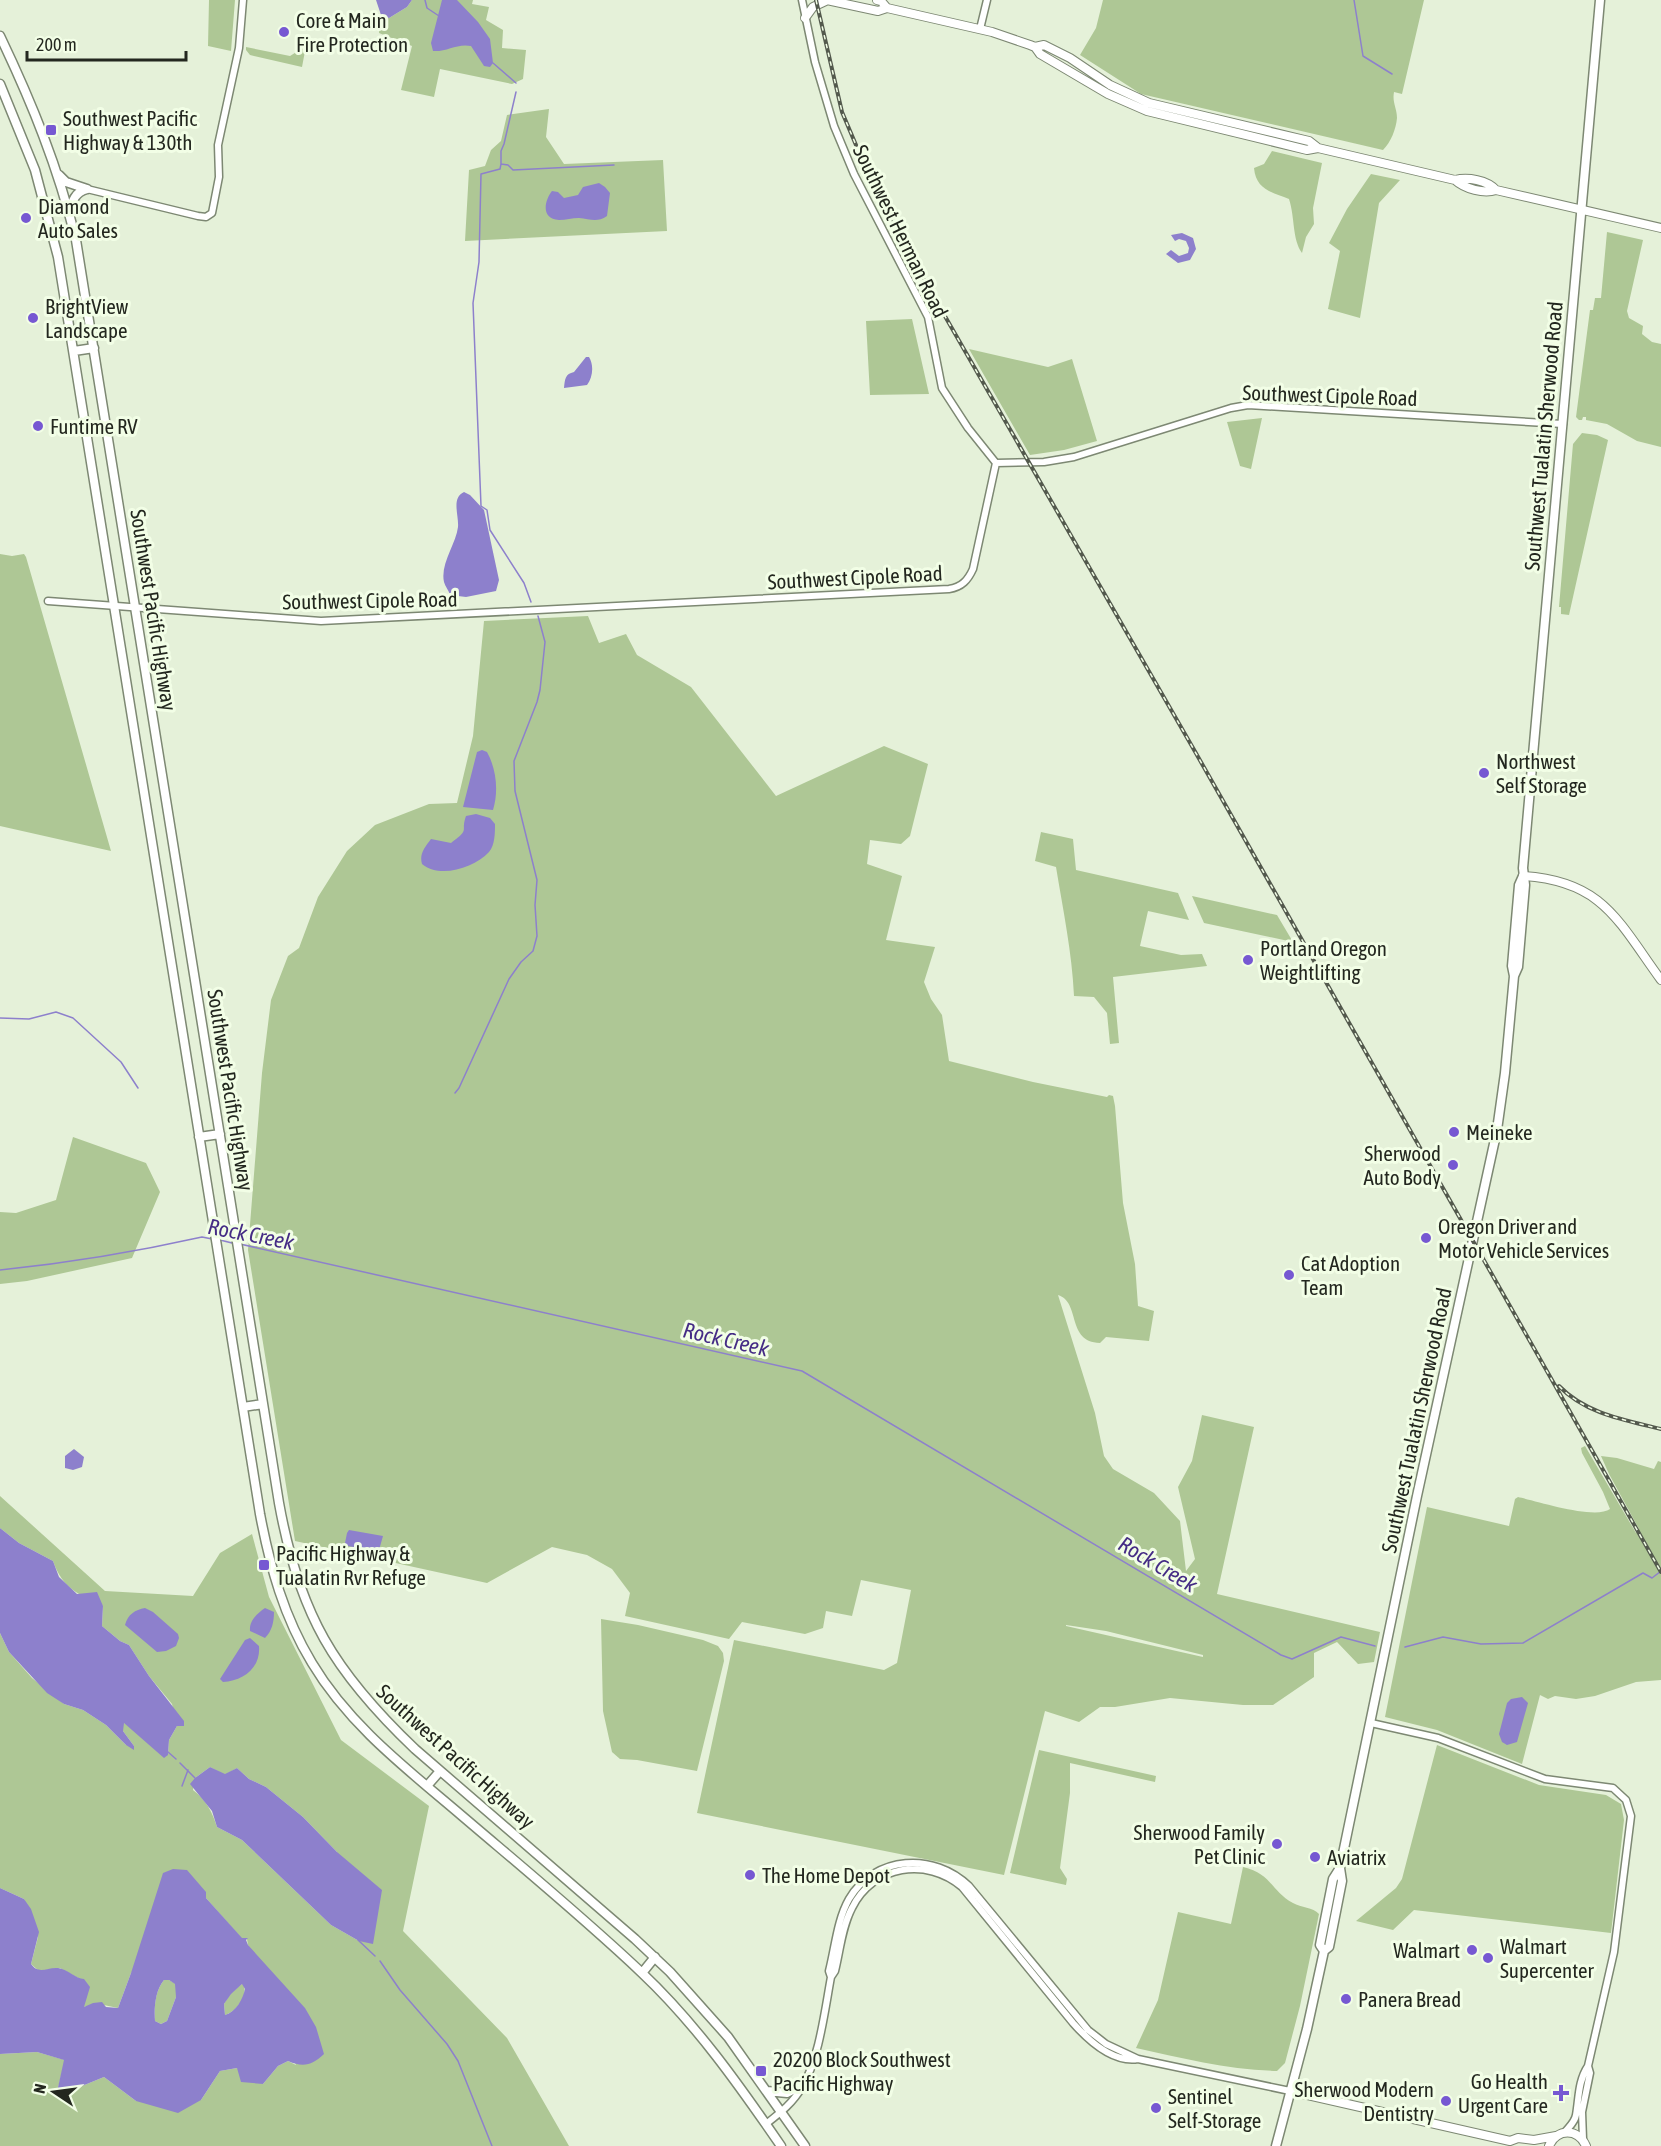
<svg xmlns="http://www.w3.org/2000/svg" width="1661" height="2146" viewBox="0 0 1661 2146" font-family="'Asap Condensed',sans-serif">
<rect width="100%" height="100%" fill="#e5f1d9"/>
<!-- green -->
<path fill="#aec795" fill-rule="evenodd" d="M209 0H235L231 51 208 46Z
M412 0H473L472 4 489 7 486 20 503 30 502 48 526 50 523 79 512 84 440 69 434 97 401 90 412 46 379 33 381 15 389 18 407 7Z
M1103 0H1424L1402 94 1394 92C1392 103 1397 108 1397 118 1396 129 1391 142 1383 150L1141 94 1080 55 1096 28Z
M306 46 302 67 250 55 246 50V47L290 56Z
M549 109 546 137 564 164 663 160 667 231 465 241 469 170 485 166 491 150 501 141 507 115Z
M1272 151 1322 163 1313 208 1314 224 1306 237 1302 253C1292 239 1295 217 1289 199 1272 192 1256 190 1254 168L1264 164Z
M1371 174 1400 180 1379 203 1360 318 1328 309 1340 251 1329 243 1347 209Z
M1607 232 1643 240 1627 311 1629 318 1643 326 1642 334 1652 342 1661 344V447L1637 441 1607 424 1586 420V417H1583L1582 420H1579L1576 417 1590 310H1593L1595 298H1601Z
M912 319 929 394 870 395 866 321Z
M969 349 1048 367 1072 359 1097 441 1064 450 1030 455Z
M1262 418 1251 469 1240 466 1227 422Z
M1582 433 1597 435 1608 440 1569 615 1561 614V607H1559L1573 444Z
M0 554 12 556 24 554 26 557 111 851 0 826Z
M588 616 599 643 626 634 637 655 691 687 776 796 884 746 928 764 910 836 901 844 870 840 867 864 902 876 886 940 935 947 924 982 931 999 942 1015 949 1061 1033 1082 1107 1097 1109 1095 1113 1096 1115 1106 1123 1203 1135 1264 1138 1306 1154 1311 1149 1341 1106 1337 1100 1343C1066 1342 1081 1302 1058 1295L1095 1413 1104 1456 1113 1469 1154 1493 1180 1521 1186 1571 1195 1559 1178 1487 1192 1461 1202 1415 1254 1427 1217 1594 1380 1632 1374 1662 1358 1664 1337 1642 1314 1653V1677L1273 1705H1243L1170 1698 1115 1707H1100L1079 1722 1045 1711 1004 1875 697 1813 734 1640 884 1670 897 1663 911 1590 861 1580 852 1616 826 1611 823 1628 805 1634 742 1622 729 1639 625 1616 630 1593 612 1569 587 1555 552 1547 487 1583 295 1541 248 1250 262 1073 271 1000 288 956 299 948 318 897 347 851 375 825 429 804 457 803 473 736 484 621ZM1066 1625 1106 1631 1203 1655V1657L1066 1626Z
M1041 832 1073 839 1076 870 1178 893 1189 920 1148 911 1140 946 1181 955 1202 954 1207 966 1113 977 1119 1043 1110 1044 1107 1013 1094 997 1074 996C1072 952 1063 910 1056 867L1035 861Z
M1192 896 1277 915 1293 942 1204 923Z
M73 1137 146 1163 160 1192 132 1258 27 1281 0 1284V1212L16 1213 56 1200Z
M1585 1446 1636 1533 1639 1529 1609 1474 1601 1456 1617 1458 1654 1469 1658 1461 1661 1462V1680L1636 1682 1595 1696 1576 1699 1555 1696 1548 1699 1540 1695 1522 1764 1437 1730 1385 1717 1427 1507 1509 1526 1515 1499 1518 1497C1537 1501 1595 1520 1610 1509L1603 1492 1582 1453 1581 1448Z
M0 1496 105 1591 193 1596 220 1553 252 1534 269 1597 341 1740 429 1806 403 1931 507 2038 569 2146H0V2054L37 2052 65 2060 57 2092 60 2095 104 2077 136 2101 201 2100 220 2071 237 2068 263 2084 278 2066 288 2061 296 2065 248 1945 247 1939H242L206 1898V1892L131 1973 118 2008 99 2004 84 2007 80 1979 60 1968 39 1971 31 1964 38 1937 24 1899 0 1888V1633L9 1652 32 1678 64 1704 83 1710 106 1725 126 1745 134 1746 123 1731V1722L168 1755 169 1740 177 1726 172 1704 149 1676 129 1645 120 1641 102 1626 103 1606C78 1594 63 1589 53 1561L19 1543 0 1528ZM210 1767 225 1775 237 1768 249 1779 266 1787 303 1817 337 1852 359 1941 331 1925 242 1840 217 1827C212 1811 206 1800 193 1790L195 1778Z
M601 1619 638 1625 703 1640 718 1646 723 1653 724 1661 697 1771 637 1760 620 1759 612 1752 603 1711Z
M1437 1745 1539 1785 1606 1795 1621 1804 1624 1820 1611 1933 1414 1910 1393 1930 1356 1921 1396 1888 1402 1879Z
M1039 1750 1156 1776 1155 1782 1070 1763V1793L1060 1868 1067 1879 1066 1885 1010 1873Z
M1243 1867C1272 1874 1271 1891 1293 1903 1301 1908 1313 1907 1319 1914L1300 2006 1285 2063 1277 2071C1229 2070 1182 2058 1136 2048L1158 2000 1178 1912 1231 1924Z
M164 1980H169L176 1984V1997L167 2021 161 2024 155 2021C154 2007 155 1991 164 1980Z
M243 1983C249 1995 237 2011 225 2015L224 2004 230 1994Z"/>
<!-- water -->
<path fill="#8d80cc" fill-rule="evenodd" d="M376 0H412L407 7 389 18 381 15Z
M442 0H457L478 22 490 39 493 63 490 67 484 66 471 46C457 43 447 52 433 51L431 43Z
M599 183 605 187 610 193 607 216C597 223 590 219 579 218 572 218 566 220 559 220 541 219 544 201 552 191L558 192 564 198 578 195 583 187Z
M1182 233 1193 238 1196 249 1190 260 1178 263 1166 254 1171 250 1179 256 1188 253 1189 248 1186 241 1179 239 1175 241 1171 235Z
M586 357H589C594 365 593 377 587 385L564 388C565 379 565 374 574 372Z
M464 492 470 495 484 510 499 580 496 591 466 597 450 595C449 591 445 586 444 582 440 564 456 544 458 527 459 515 451 498 464 492Z
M482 750 487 752C496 768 499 791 493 810L463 807 477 752Z
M476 814 490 818 495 824C495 833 495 845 489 852 474 868 440 879 422 864 419 854 425 847 431 839L451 843C471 828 460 833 466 816Z
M74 1449 84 1457 82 1467 73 1470 65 1468V1456Z
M0 1528 19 1543 53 1561 59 1577 77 1594 97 1592 103 1606 102 1626 120 1641 129 1645 149 1676 184 1721V1726H177L169 1740 168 1755 164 1758 124 1723 123 1731 134 1746V1750L126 1745 106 1725 83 1710 64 1704 47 1693 9 1652 0 1633Z
M349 1530 383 1536 379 1550 376 1551 348 1546 345 1543 347 1533Z
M145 1608 153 1612 178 1634 179 1638 176 1646 166 1651 157 1652 125 1625C128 1614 135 1610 145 1608Z
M265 1608 274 1612C274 1622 272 1631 265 1638L250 1631C249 1620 258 1613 265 1608Z
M250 1638 259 1646C261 1668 243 1681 223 1682L220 1679 245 1640Z
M1522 1697 1528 1703 1517 1742 1507 1745 1502 1742 1499 1734 1507 1703 1511 1699Z
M210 1767 225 1774 237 1768 249 1779 266 1787 303 1817 337 1852 382 1890 373 1944 359 1941 331 1925 242 1840 217 1827 212 1811 190 1784 195 1778Z
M173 1869 187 1870 206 1892V1898L242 1938H248L246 1940 248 1945 305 2008 316 2027 324 2054C312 2065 304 2068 288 2061L278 2066 263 2084 241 2082 237 2068 220 2071 201 2100 178 2113 136 2101 104 2077 60 2095 57 2092 64 2060 37 2052 0 2054V1888L24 1899 31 1909 39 1932 31 1964C39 1975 47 1967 58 1968 68 1969 76 1979 84 1979L90 1987 84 2007 93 2003 102 2002 106 2007 118 2008 131 1973 163 1873ZM164 1980H169L175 1984 176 1997 167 2021 161 2024 155 2021C154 2008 155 1991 164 1980ZM242 1984 245 1989C243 1999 236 2012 225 2015L224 2004 231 1994Z"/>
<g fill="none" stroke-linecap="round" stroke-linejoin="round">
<!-- stream -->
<path stroke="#8d80cc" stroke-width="1.5" d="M425 0 427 8 439 16
M1354 0 1363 56 1392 74
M493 63 516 83
M501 164V151L504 144 516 92
M531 602 524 583 490 530 487 510 481 506 473 303 479 262 481 174 500 169 501 164 508 165 513 170 614 165
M0 1018 29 1019 56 1012 73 1018 121 1062 138 1088
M455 1093 459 1088 509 979 521 962 533 951 537 936 535 905 537 880 515 791 514 761 537 702 540 690 545 642 538 616
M220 1240 232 1243
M240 1244 802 1371 1281 1655 1292 1659 1341 1637 1375 1646
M0 1270C69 1263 135 1252 202 1237L212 1239
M1405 1647 1443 1637 1481 1644 1523 1643 1643 1573 1652 1578 1661 1571
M168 1752 176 1759
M180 1763 195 1778
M182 1786 188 1770
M358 1940 375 1956
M380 1961 400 1990 447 2044 458 2061 492 2146"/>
<defs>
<path id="minor" d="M802 0 815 62 834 126 854 174 928 317 942 388 968 428 996 463
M980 29 987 0
M87 189 198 216 206 217 212 213 219 177 218 145 239 48 243 0
M996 463 1044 462 1074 457 1231 408 1248 405 1563 424
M48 601 321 621 949 589C962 587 968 580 973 569L996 463
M1371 1723 1438 1738 1545 1779 1613 1788 1626 1800 1631 1816 1614 1952 1588 2066C1578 2081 1579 2098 1576 2115 1575 2122 1569 2127 1565 2132
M831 1977 829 1971C835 1948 837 1920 849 1899 875 1855 934 1852 969 1886L1088 2030 1106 2044 1138 2059
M766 2124C780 2113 793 2103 802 2087 819 2060 825 2009 831 1977L835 1971C840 1951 842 1927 852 1908 873 1865 927 1857 962 1887L1073 2023C1088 2040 1113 2063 1138 2059L1290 2091
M1583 2139 1582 2112 1590 2073 1588 2066"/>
<path id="major" d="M827 0 878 11 887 8
M877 0 881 1 887 8 992 32 1030 45 1035 47 1040 54 1108 94 1147 111 1307 150 1318 148
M805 18 813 7 828 0
M1035 47 1044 45 1070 58 1110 85 1149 103 1309 141 1318 148 1455 180C1468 177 1487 180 1496 190L1661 228
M1455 180C1465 189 1484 194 1496 190
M1523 876C1603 881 1618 921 1661 980
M1290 2091 1510 2141 1518 2138 1534 2140 1556 2136
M1549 2146C1557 2128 1578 2128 1586 2146"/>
<path id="highway" d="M0 36C32 103 58 167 76 240L279 1503C299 1614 334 1672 415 1749L635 1939 670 1972 728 2037 805 2146
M0 84 35 170 58 257 260 1514C270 1567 284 1617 312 1663 349 1725 407 1769 461 1815 522 1867 584 1918 642 1973 696 2024 739 2085 781 2146
M59 175 66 182 87 189
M70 212C72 201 75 192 87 189
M74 351 94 348
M1514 976 1518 967 1525 885 1523 868 1600 0
M199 1137 220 1134
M243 1407 263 1404
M427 1786 440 1771
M1324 1951 1320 1945 1333 1879 1340 1868 1417 1496 1497 1130 1505 1073 1514 976 1512 966 1519 885 1523 876
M642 1973 655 1957
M767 2091 787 2093 805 2083
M1276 2146 1307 2029 1324 1951 1329 1947 1342 1881 1340 1868"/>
</defs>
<!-- minor casing -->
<use href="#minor" stroke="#7d8873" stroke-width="9"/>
<!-- major casing -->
<use href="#major" stroke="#7d8873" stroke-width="10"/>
<!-- highway casing -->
<use href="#highway" stroke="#7d8873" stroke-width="11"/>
<!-- minor -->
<use href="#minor" stroke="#fff" stroke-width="6"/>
<!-- major -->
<use href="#major" stroke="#fff" stroke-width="8"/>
<!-- highway -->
<use href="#highway" stroke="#fff" stroke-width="8"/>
<defs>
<path id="rail" d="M816 0 842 112 867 171 892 224 1193 748 1661 1572
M1559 1386C1586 1414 1625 1420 1661 1429"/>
</defs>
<!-- rail casing -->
<use href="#rail" stroke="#53594d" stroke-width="4"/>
<!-- rail -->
<use href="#rail" stroke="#f2fee6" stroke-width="1.5" stroke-dasharray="4.5" stroke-linecap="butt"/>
</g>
<!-- markers -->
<g fill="#7658d2" stroke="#f2fee6" stroke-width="2">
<circle cx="284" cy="32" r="6"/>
<rect x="45" y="124" width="12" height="12" rx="3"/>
<circle cx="26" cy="218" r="6"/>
<circle cx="33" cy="318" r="6"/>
<circle cx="38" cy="426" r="6"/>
<circle cx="1484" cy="773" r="6"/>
<circle cx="1248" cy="960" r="6"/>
<circle cx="1454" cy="1132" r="6"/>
<circle cx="1453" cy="1165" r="6"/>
<circle cx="1426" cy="1238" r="6"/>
<circle cx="1289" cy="1275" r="6"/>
<rect x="258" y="1559" width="12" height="12" rx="3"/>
<circle cx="1277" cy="1844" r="6"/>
<circle cx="1315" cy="1857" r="6"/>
<circle cx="750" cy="1875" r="6"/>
<circle cx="1472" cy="1950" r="6"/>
<circle cx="1488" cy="1958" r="6"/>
<circle cx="1346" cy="1999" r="6"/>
<rect x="755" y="2065" width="12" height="12" rx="3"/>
<path d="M1558 2084h6v6h6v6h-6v6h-6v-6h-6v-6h6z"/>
<circle cx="1446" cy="2101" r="6"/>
<circle cx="1156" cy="2108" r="6"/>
</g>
<g text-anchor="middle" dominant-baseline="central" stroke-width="6" stroke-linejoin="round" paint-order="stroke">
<!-- poi labels -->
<g font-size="21" fill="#23271f" stroke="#f2fee6" text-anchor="start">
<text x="296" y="20">Core &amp; Main<tspan x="296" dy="24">Fire Protection</tspan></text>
<text x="63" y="118">Southwest Pacific<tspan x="63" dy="24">Highway &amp; 130th</tspan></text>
<text x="38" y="206">Diamond<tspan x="38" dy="24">Auto Sales</tspan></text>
<text x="45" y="306">BrightView<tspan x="45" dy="24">Landscape</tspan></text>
<text x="50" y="426">Funtime RV</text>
<text x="1496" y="761">Northwest<tspan x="1496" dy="24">Self Storage</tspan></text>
<text x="1260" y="948">Portland Oregon<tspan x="1260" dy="24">Weightlifting</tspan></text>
<text x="1466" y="1132">Meineke</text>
<text x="1441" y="1153" text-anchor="end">Sherwood<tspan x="1441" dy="24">Auto Body</tspan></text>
<text x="1438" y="1226">Oregon Driver and<tspan x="1438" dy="24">Motor Vehicle Services</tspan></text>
<text x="1301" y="1263">Cat Adoption<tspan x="1301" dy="24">Team</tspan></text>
<text x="276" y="1553">Pacific Highway &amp;<tspan x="276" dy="24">Tualatin Rvr Refuge</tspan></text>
<text x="1265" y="1832" text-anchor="end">Sherwood Family<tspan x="1265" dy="24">Pet Clinic</tspan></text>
<text x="1327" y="1857">Aviatrix</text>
<text x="762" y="1875">The Home Depot</text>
<text x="1500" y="1946">Walmart<tspan x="1500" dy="24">Supercenter</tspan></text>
<text x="1460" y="1950" text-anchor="end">Walmart</text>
<text x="1358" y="1999">Panera Bread</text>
<text x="773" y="2059">20200 Block Southwest<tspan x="773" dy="24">Pacific Highway</tspan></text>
<text x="1548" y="2081" text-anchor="end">Go Health<tspan x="1548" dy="24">Urgent Care</tspan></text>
<text x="1434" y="2089" text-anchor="end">Sherwood Modern<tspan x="1434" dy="24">Dentistry</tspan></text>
<text x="1168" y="2096">Sentinel<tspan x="1168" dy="24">Self-Storage</tspan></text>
</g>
<!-- street labels -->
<g font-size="21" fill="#23271f" stroke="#f2fee6">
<text transform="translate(901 231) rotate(64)">Southwest Herman Road</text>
<text transform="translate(1330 395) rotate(2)">Southwest Cipole Road</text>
<text transform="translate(1543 436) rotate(-85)">Southwest Tualatin Sherwood Road</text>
<text transform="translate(855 577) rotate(-3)">Southwest Cipole Road</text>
<text transform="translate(370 600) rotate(-1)">Southwest Cipole Road</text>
<text transform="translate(154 610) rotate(81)">Southwest Pacific Highway</text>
<text transform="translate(231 1090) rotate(81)">Southwest Pacific Highway</text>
<text transform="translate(1416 1420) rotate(-78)">Southwest Tualatin Sherwood Road</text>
<text transform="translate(456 1756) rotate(42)">Southwest Pacific Highway</text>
</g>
<!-- water labels -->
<g font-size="22" font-style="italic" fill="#452c85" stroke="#f2fee6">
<text transform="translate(251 1234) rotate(11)">Rock Creek</text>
<text transform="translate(726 1339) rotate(13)">Rock Creek</text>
<text transform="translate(1158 1564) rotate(31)">Rock Creek</text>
</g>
</g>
<!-- north arrow -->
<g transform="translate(54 2092) rotate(283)" stroke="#f2fee6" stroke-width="4.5" paint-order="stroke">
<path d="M0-4.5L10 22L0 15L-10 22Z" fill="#23271f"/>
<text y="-9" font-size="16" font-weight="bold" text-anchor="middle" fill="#23271f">N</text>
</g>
<!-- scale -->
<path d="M27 51v9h159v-9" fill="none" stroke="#23271f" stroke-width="3"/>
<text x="36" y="51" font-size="18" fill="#23271f" stroke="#f2fee6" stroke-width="4.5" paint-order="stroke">200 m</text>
</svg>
